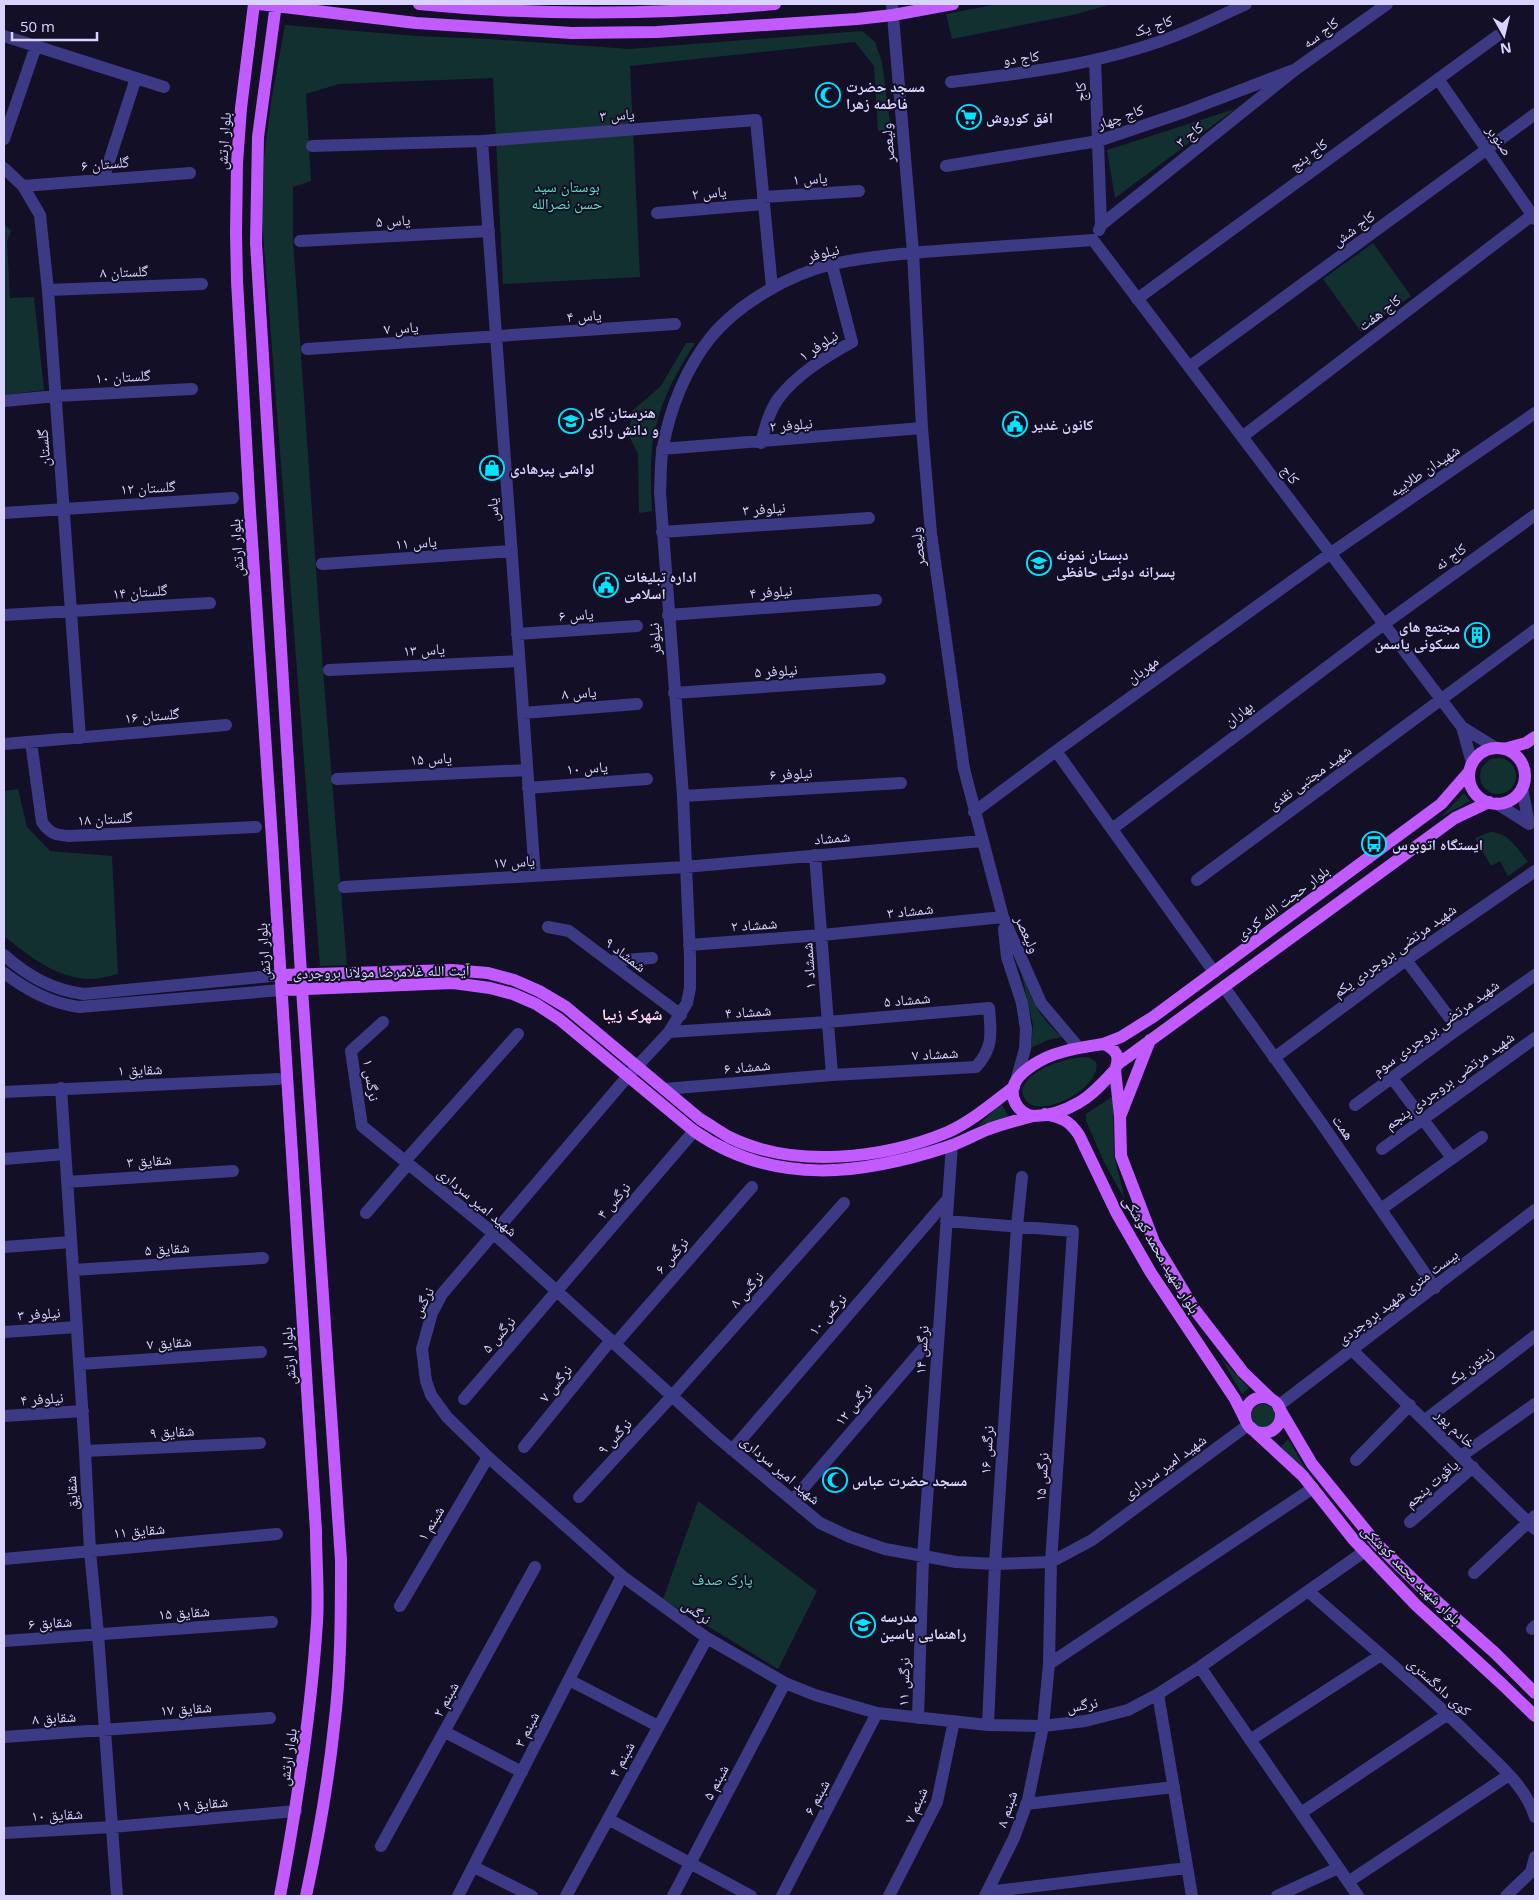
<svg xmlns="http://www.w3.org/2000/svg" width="1539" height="1900" viewBox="0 0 1539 1900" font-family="'Open Sans','Noto Naskh Arabic',sans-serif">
<rect width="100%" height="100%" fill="#130f26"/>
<!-- green -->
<path fill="#12302f" d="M998 4H1112L1073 15 952 39 946 14Z
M285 25 417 36 489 39 629 49 862 31 875 42 882 62 891 130 878 131 874 66 855 42 630 66 640 277 503 284 493 78 339 84 306 94 311 181 293 187V240L323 669 347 965 320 966 262 220 264 158 272 96Z
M1235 109 1115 198 1107 150Z
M4 223 11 231 7 242 10 298 34 297 44 390 4 395Z
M1373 243 1411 296 1361 332 1323 279Z
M686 343H695C678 370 663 396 656 426 649 453 651 484 652 511L639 513 638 454 629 436 632 411 661 386Z
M1480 776a18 18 0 1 1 36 0a18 18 0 1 1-36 0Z
M18 789 27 827 50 851 112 856 118 974C109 976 100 979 91 979 57 979 29 956 4 936V791Z
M1464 793 1470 801 1441 817Z
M1490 832C1509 833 1517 848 1528 862L1508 876 1500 861 1491 866 1475 838Z
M1019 963C1031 997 1034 1012 1062 1037L1048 1040 1031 1048 1033 1025Z
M1088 1057 1096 1062C1104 1090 1024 1130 1022 1089 1031 1068 1066 1057 1088 1057Z
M1113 1096 1114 1155 1125 1200 1104 1162 1086 1121V1114Z
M1001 1103 1008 1116 978 1126Z
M1221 1358 1249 1388 1242 1394Z
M1251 1416a12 12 0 1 1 24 0a12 12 0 1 1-24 0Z
M1288 1439 1308 1473 1281 1447Z
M698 1501 817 1591 778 1669 663 1599Z"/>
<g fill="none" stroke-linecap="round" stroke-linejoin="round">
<!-- minor -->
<path stroke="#3d3a85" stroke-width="12" d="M892 4 913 252 922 428 931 533 964 769 1003 917 1041 1003 1079 1048
M4 36 164 87
M1095 60 1101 225 1099 230
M1438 79 1535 219
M951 82C1026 73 1101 64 1172 37 1197 28 1222 15 1246 4
M4 139 36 46
M482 141 535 876
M312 146 482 141 756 120 772 288
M946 166 1098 141 1184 112 1296 69
M4 168 23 186 40 215 48 290 80 738
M103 180 136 78
M23 186 190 173
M763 197 859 191
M657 213 764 204
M1101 225 1296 69 1387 4
M300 241 489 231
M48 290 202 284
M1137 299 1497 36
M307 349 675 324
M1189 367 1535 114
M4 401 56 396 192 389
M1242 437 1535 213
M761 443C765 428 769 412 778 399 797 374 825 357 852 342L832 265
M662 449 922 428
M4 513 233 498
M662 532 869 518
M322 564 512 551
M4 615 210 603
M668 615 876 600
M517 634 637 626
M329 670 519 661
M674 693 880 679
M523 713 637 704
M31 742 42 822C50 834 56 835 69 836L256 827
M4 744 226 725
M1056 751 1214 972
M1472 763 1462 727 1496 748
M337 779 527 770
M528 788 647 779
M683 796 901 783
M1496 803 1529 824 1522 788
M974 812 1056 751 1331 553 1535 413
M1112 829 1384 624 1535 515
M815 855 832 1075
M1197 880 1535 630
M344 887 685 867 982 841
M548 927 569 931 681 1015
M1004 929 1007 957 1022 1003 1026 1029 1025 1049 1016 1081
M689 945 822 935 1003 917
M4 955C28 976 52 990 84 994L281 975
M1406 960 1458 1029
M609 961 652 958
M4 973C27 990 50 1003 79 1007L282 990
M1224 987 1322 1124 1435 1288
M383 1022 351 1051 362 1126 493 1233 717 1437 820 1523 850 1537 885 1549 956 1562 995 1564 1051 1562 1092 1540 1248 1425
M1274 1058 1406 960 1535 871
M1392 1078 1452 1158
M61 1088 85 1451 90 1551 98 1634 117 1896
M664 1089 832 1075 976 1067C994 1047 991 1033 989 1008L828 1022 669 1032
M4 1092 278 1079
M1355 1105 1458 1029 1535 975
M1382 1149 1535 1038
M4 1159 65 1154
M405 1161 518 1034
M67 1182 233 1171
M1381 1209 1482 1137
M366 1213 408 1164
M946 1221 1073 1231 1051 1562 1049 1664 1043 1726 1028 1800 1014 1838 985 1896
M4 1247 71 1242
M73 1270 263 1258
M4 1332 77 1327
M615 1344 752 1187
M1352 1350 1535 1529
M80 1364 261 1352
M464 1399 694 1131
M1278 1406 1535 1210
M4 1416 83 1411
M1425 1420 1535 1336
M524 1447 611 1340
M732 1450 947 1200
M85 1451 260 1443
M1461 1456 1535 1404
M1356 1460 1410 1405
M579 1497 672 1396 844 1203
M793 1500 939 1330
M1410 1522 1473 1467
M1365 1551 1200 1667 1158 1694 1128 1710 1085 1721 1043 1726 988 1725 877 1713 815 1695 785 1683 707 1638 622 1576 488 1457 447 1417 431 1395 426 1381 422 1349 432 1313 442 1294 628 1076 669 1032 687 1003 690 988V957L683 796 660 492C661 478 660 462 663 447 670 408 686 368 711 337 739 303 790 274 833 264 876 255 921 252 965 249 1007 246 1050 243 1093 240L1462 727
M4 1559 277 1534
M1474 1573 1535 1516
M1308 1591C1364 1641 1422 1688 1475 1741 1498 1764 1525 1785 1535 1817
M400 1606 488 1457
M1532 1629 1535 1626
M4 1641 272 1622
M1049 1664 1313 1488
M1200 1667 1358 1896
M569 1680 658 1726
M1158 1694 1192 1896
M918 1718 923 1557 952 1145
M988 1725 995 1564 1017 1226 1022 1177
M445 1732 522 1772
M4 1737 270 1718
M1250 1740 1381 1655
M1026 1804 1174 1787
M1301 1813 1448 1714
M608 1819 751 1896
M4 1833 112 1827 296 1811
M381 1846 535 1567
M474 1867 532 1896
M1348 1882 1509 1775
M987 1892 1187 1868
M458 1896 622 1576
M566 1896 707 1638
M673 1896 785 1683
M782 1896 877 1713
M889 1896 937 1802 954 1721
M1277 1896 1338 1868
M1506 1896 1531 1872 1535 1857"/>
<!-- major -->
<path stroke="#c25bff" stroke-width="12" d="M254 4 241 108 237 163 236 233 237 281 250 512 271 824 316 1531C316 1561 319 1592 317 1622 311 1714 297 1805 280 1896
M259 4 416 23 572 33 657 32 857 19 893 15 953 4
M276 4 258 137 256 243 301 974 341 1560C341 1616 341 1672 334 1727 328 1784 318 1840 306 1896
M419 4C538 16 656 15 775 4
M1469 776a28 28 0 1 1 56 0a28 28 0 1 1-56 0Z
M1504 749 1526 743 1535 737
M281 975 452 970 488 973 514 980 539 991 566 1007 700 1119C710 1125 719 1131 729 1137 794 1169 883 1159 948 1132 972 1121 993 1103 1014 1087
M282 990 453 983 490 988 513 994 536 1004 559 1019 694 1131C774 1187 863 1175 950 1146 964 1141 976 1134 989 1129 1003 1124 1018 1120 1033 1116
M1103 1044 1121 1037 1153 1017 1441 804 1469 772
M1103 1044C1116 1049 1121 1056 1115 1070 1104 1081 1093 1095 1078 1103 1066 1110 1049 1116 1034 1116 1018 1115 1007 1095 1016 1081 1019 1075 1027 1069 1033 1065 1053 1051 1079 1048 1103 1044Z
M1118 1064 1455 818 1489 802
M1115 1070 1120 1116 1121 1156 1154 1242 1195 1310 1243 1372 1272 1400
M1045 1114C1062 1118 1069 1120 1079 1135L1116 1212 1151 1273 1235 1399 1246 1421
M1121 1114 1150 1040
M1245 1415a18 18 0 1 1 36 0a18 18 0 1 1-36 0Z
M1279 1408 1312 1464 1377 1544 1423 1589 1495 1653 1535 1693
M1250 1427 1303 1476 1353 1539 1416 1605 1503 1685 1535 1716"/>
</g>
<!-- icons -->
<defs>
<symbol id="mosque-ring" viewBox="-11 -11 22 22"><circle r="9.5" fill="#130f26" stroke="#00e5ff" stroke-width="1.5"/><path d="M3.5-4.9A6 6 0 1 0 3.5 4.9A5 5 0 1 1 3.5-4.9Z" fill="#00e5ff"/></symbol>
<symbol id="supermarket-ring" viewBox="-11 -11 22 22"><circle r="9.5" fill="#130f26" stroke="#00e5ff" stroke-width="1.5"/><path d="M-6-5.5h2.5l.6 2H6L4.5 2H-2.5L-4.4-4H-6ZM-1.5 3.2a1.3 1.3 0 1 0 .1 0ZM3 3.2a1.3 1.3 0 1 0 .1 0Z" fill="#00e5ff"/></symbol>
<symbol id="school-ring" viewBox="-11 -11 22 22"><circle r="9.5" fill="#130f26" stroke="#00e5ff" stroke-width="1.5"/><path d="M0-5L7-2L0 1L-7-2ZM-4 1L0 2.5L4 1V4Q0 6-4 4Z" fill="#00e5ff"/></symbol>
<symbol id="civic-ring" viewBox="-11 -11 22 22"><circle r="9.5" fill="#130f26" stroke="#00e5ff" stroke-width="1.5"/><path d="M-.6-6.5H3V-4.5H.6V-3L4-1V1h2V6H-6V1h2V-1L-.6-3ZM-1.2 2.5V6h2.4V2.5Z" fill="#00e5ff"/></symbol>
<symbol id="shop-ring" viewBox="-11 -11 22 22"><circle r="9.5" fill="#130f26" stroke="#00e5ff" stroke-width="1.5"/><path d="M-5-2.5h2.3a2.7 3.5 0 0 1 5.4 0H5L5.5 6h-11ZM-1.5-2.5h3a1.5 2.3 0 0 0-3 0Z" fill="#00e5ff"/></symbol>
<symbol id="building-ring" viewBox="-11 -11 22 22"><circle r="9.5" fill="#130f26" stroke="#00e5ff" stroke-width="1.5"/><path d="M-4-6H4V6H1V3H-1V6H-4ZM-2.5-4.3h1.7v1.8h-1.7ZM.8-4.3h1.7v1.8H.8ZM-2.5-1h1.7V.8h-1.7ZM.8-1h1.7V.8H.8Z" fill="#00e5ff"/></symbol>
<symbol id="bus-ring" viewBox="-11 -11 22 22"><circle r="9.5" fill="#130f26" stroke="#00e5ff" stroke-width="1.5"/><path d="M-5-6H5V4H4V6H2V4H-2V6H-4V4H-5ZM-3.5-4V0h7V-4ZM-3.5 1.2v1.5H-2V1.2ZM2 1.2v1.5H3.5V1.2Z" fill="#00e5ff"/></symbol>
</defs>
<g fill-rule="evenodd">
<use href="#mosque-ring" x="814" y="81" width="28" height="28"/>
<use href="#supermarket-ring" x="955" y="103" width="28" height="28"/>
<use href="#school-ring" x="557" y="407" width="28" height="28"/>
<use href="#civic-ring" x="1001" y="410" width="28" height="28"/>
<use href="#shop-ring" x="478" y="454" width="28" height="28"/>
<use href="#school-ring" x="1025" y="549" width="28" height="28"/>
<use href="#civic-ring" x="592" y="571" width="28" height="28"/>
<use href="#building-ring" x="1463" y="621" width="28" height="28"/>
<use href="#bus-ring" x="1360" y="830" width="28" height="28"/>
<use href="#mosque-ring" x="821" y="1466" width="28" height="28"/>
<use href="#school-ring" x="849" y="1611" width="28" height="28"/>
</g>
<g text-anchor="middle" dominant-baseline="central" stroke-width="4" stroke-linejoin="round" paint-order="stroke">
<!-- street labels -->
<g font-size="15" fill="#d9d4ff" stroke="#130f26">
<text transform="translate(1153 25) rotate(-18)">کاج یک</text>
<text transform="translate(1320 32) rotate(-36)">کاج سه</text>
<text transform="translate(1021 57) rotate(-7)">کاج دو</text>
<text transform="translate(1080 92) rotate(-92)">کاج</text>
<text transform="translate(617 114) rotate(-4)">یاس ۳</text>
<text transform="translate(1120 116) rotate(-19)">کاج چهار</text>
<text transform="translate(1189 134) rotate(-39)">کاج ۳</text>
<text transform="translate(1500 140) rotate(55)">صنوبر</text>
<text transform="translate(223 141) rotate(-86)">بلوار ارتش</text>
<text transform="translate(887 143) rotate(-95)">ولیعصر</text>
<text transform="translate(1308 154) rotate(-36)">کاج پنج</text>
<text transform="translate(105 163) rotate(-5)">گلستان ۶</text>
<text transform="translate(810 178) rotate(-3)">یاس ۱</text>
<text transform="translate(709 192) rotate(-5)">یاس ۲</text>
<text transform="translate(393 220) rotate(-3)">یاس ۵</text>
<text transform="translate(1353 228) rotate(-36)">کاج شش</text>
<text transform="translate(823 252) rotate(-14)">نیلوفر</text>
<text transform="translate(124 271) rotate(-2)">گلستان ۸</text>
<text transform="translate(1379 312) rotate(-37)">کاج هفت</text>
<text transform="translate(584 315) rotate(-4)">یاس ۴</text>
<text transform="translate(401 327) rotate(-4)">یاس ۷</text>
<text transform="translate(818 345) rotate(-33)">نیلوفر ۱</text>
<text transform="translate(123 376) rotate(-3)">گلستان ۱۰</text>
<text transform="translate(791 424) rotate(-5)">نیلوفر ۲</text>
<text transform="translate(43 448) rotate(-94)">گلستان</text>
<text transform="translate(1424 470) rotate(-34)">شهیدان طلاییه</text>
<text transform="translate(1291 474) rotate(53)">کاج</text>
<text transform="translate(148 487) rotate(-3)">گلستان ۱۲</text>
<text transform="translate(764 508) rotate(-4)">نیلوفر ۳</text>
<text transform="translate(492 510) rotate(-94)">یاس</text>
<text transform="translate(416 542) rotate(-4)">یاس ۱۱</text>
<text transform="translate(917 547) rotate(-97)">ولیعصر</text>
<text transform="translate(236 548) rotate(-94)">بلوار ارتش</text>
<text transform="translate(1450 556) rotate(-36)">کاج نه</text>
<text transform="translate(140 591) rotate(-4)">گلستان ۱۴</text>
<text transform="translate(771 591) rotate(-4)">نیلوفر ۴</text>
<text transform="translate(576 614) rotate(-4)">یاس ۶</text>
<text transform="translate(654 639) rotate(-94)">نیلوفر</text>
<text transform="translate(424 649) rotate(-3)">یاس ۱۳</text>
<text transform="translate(1142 669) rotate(-36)">مهربان</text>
<text transform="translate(776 670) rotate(-4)">نیلوفر ۵</text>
<text transform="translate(579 692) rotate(-4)">یاس ۸</text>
<text transform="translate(1238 713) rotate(-37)">بهاران</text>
<text transform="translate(152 715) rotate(-5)">گلستان ۱۶</text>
<text transform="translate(431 758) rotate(-3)">یاس ۱۵</text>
<text transform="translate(587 767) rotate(-4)">یاس ۱۰</text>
<text transform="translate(791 773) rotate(-3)">نیلوفر ۶</text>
<text transform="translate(1309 777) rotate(-36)">شهید مجتبی نقدی</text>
<text transform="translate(105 818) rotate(-3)">گلستان ۱۸</text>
<text transform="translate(832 837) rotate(-5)">شمشاد</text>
<text transform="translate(514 861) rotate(-3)">یاس ۱۷</text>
<text transform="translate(1282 902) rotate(-37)">بلوار حجت الله کردی</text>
<text transform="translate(910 910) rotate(-6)">شمشاد ۳</text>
<text transform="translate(754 924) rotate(-4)">شمشاد ۲</text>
<text transform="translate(1028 934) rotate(66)">ولیعصر</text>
<text transform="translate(1394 950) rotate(-36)">شهید مرتضی بروجردی یکم</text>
<text transform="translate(263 952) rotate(-94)">بلوار ارتش</text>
<text transform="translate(626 954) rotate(37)">شمشاد ۹</text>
<text transform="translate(808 966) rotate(-94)">شمشاد ۱</text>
<text transform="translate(381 971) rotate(-1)">آیت الله غلامرضا مولانا بروجردی</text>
<text transform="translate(907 999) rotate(-5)">شمشاد ۵</text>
<text transform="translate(748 1011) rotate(-4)">شمشاد ۴</text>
<text transform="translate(1435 1027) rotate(-36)">شهید مرتضی بروجردی سوم</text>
<text transform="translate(935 1053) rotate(-3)">شمشاد ۷</text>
<text transform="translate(747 1066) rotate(-5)">شمشاد ۶</text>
<text transform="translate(140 1069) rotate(-2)">شقایق ۱</text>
<text transform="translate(372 1080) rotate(81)">نرگس ۱</text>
<text transform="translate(1449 1080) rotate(-36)">شهید مرتضی بروجردی پنجم</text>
<text transform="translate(1344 1127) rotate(55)">همت</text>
<text transform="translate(149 1160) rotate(-4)">شقایق ۳</text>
<text transform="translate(613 1200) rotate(-49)">نرگس ۴</text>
<text transform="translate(478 1201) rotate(40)">شهید امیر سرداری</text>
<text transform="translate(167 1248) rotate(-4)">شقایق ۵</text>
<text transform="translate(1162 1254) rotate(59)">بلوار شهید محمد کوشکی</text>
<text transform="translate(671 1255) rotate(-49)">نرگس ۶</text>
<text transform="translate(746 1289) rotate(-48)">نرگس ۸</text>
<text transform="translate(1397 1296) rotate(-37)">بیست متری شهید بروجردی</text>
<text transform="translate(422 1302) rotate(-63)">نرگس</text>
<text transform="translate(39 1313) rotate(-4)">نیلوفر ۳</text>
<text transform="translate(827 1314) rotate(-49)">نرگس ۱۰</text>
<text transform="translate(498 1334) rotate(-49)">نرگس ۵</text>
<text transform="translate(169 1342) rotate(-4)">شقایق ۷</text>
<text transform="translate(921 1350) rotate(-86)">نرگس ۱۴</text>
<text transform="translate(288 1356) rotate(-94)">بلوار ارتش</text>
<text transform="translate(1470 1365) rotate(-37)">زیتون یک</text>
<text transform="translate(555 1383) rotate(-51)">نرگس ۷</text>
<text transform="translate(42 1398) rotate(-4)">نیلوفر ۴</text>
<text transform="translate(853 1404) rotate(-50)">نرگس ۱۲</text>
<text transform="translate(1456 1428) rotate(44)">خادم پور</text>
<text transform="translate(172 1431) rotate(-3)">شقایق ۹</text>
<text transform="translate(614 1436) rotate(-47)">نرگس ۹</text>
<text transform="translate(986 1450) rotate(-86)">نرگس ۱۶</text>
<text transform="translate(1164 1466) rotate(-36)">شهید امیر سرداری</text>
<text transform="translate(781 1469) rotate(40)">شهید امیر سرداری</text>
<text transform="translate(1041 1477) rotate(-86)">نرگس ۱۵</text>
<text transform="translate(1431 1483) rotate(-41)">یاقوت پنجم</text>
<text transform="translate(71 1493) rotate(-93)">شقایق</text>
<text transform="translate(430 1523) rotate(-59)">شبنم ۱</text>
<text transform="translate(139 1530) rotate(-5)">شقایق ۱۱</text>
<text transform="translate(1412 1574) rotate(45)">بلوار شهید محمد کوشکی</text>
<text transform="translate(697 1611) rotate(36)">نرگس</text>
<text transform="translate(184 1612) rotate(-4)">شقایق ۱۵</text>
<text transform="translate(50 1622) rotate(-4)">شقابق ۶</text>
<text transform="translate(903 1682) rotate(-88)">نرگس ۱۱</text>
<text transform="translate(1440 1686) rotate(42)">کوی دادگستری</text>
<text transform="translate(445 1699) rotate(-61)">شبنم ۲</text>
<text transform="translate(1082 1704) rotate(-10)">نرگس</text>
<text transform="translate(186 1708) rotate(-4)">شقایق ۱۷</text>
<text transform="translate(54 1717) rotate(-4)">شقابق ۸</text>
<text transform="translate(526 1729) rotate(-63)">شبنم ۳</text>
<text transform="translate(287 1757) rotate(-82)">بلوار ارتش</text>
<text transform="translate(621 1759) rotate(-62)">شبنم ۴</text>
<text transform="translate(715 1782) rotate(-62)">شبنم ۵</text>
<text transform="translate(816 1797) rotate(-62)">شبنم ۶</text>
<text transform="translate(202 1803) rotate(-5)">شقایق ۱۹</text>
<text transform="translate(915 1805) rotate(-67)">شبنم ۷</text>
<text transform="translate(1006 1809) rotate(-72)">شبنم ۸</text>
<text transform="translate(57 1814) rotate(-3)">شقایق ۱۰</text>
</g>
<!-- poi labels -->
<g font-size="15" font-weight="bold" fill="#d9d4ff" stroke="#130f26" text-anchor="start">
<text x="846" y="86">مسجد حضرت<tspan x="846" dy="17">فاطمه زهرا</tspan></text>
<text x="986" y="117">افق کوروش</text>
<text x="588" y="412">هنرستان کار<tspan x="588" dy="17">و دانش رازی</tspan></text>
<text x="1032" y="424">کانون غدیر</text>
<text x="510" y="468">لواشی پیرهادی</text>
<text x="1056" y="554">دبستان نمونه<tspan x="1056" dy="17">پسرانه دولتی حافظی</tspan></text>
<text x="624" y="576">اداره تبلیغات<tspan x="624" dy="17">اسلامی</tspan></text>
<text x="1460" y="626" text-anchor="end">مجتمع های<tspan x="1460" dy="17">مسکونی یاسمن</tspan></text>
<text x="1392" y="844">ایستگاه اتوبوس</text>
<text x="852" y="1480">مسجد حضرت عباس</text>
<text x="880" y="1616">مدرسه<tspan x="880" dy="17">راهنمایی یاسین</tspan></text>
</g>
<!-- park labels -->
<g font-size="15" fill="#5fe0c0" stroke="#130f26">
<text x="567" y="186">بوستان سید<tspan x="567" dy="17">حسن نصرالله</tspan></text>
<text x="722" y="1579">پارک صدف</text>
</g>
<!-- neighbourhood labels -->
<g font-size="16" font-weight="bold" fill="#ffd6f0" stroke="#130f26">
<text x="632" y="1014">شهرک زیبا</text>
</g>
</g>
<!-- border -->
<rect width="1539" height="1900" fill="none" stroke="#d9d4ff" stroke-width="10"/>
<!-- north arrow -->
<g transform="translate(1504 35) rotate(172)" stroke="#130f26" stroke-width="4" paint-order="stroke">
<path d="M0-4L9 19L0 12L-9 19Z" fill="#d9d4ff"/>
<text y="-8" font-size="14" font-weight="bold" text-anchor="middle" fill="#d9d4ff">N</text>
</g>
<!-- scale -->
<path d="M12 32v8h85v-8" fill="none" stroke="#d9d4ff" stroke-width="2.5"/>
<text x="20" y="32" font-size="15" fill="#d9d4ff" stroke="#130f26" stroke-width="4" paint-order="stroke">50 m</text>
</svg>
